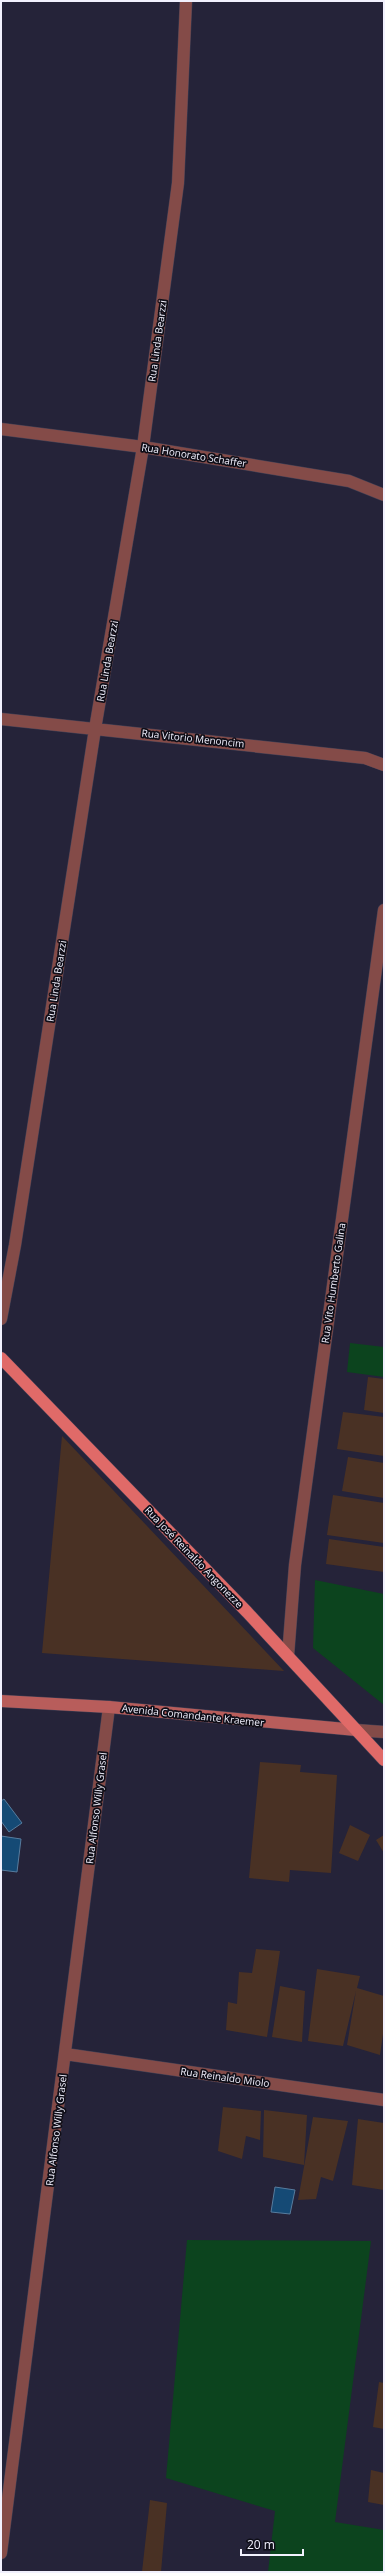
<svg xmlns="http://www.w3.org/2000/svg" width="385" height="2573" viewBox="0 0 385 2573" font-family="'Open Sans',sans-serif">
<rect width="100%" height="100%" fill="#252339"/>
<!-- green -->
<path fill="#0c441e" d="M350 1343 384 1347V1377L347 1372Z
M315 1580 384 1594V1705L313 1648Z
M187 2240 371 2241 335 2522 384 2530V2572H268L275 2511 166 2478Z"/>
<!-- water -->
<path fill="#154a75" stroke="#577c9e" d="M4 1799 22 1823 9 1832 1 1821V1801Z
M1 1836 21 1839 17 1872 1 1870Z
M275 2187 295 2190 290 2214 271 2212Z"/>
<!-- building -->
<path fill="#493124" d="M368 1377 384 1379V1413L364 1410Z
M343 1412 384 1417V1456L337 1449Z
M62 1436 284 1671 42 1653Z
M348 1457 384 1463V1498L342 1491Z
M333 1495 384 1503V1543L327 1535Z
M329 1539 384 1547V1572L326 1564Z
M260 1762 301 1765 300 1772 337 1775 331 1873 290 1870 289 1882 249 1878Z
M350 1825 370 1835 358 1861 339 1853Z
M384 1835V1853L376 1840Z
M256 1949 280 1951 267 2037 226 2030 228 2002 237 2004 239 1972 252 1973Z
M317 1969 360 1976 357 1988 384 1996V2027L380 2055 347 2045 356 1991 343 2046 308 2041Z
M280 1986 305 1991 302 2042 272 2037Z
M223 2107 261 2111 260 2140 246 2136 242 2159 218 2151Z
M264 2110 307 2115 304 2165 263 2157Z
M313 2117 348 2121 333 2181 321 2177 316 2199 298 2200Z
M358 2119 384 2123V2190L352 2185Z
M379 2382 384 2383V2429L373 2427Z
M371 2470 384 2473V2505L368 2502Z
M150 2500 167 2503 161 2572H142Z"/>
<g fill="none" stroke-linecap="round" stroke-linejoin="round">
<defs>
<path id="street" d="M1 429 143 447 349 481 384 495
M1 719 365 758 384 765
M1 1319 15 1245 95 729 143 447 178 183 186 1
M288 1656 295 1565 384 910
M356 1730 384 1732
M65 2054 384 2100
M1 2553 109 1707"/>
<path id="secondary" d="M1 1701 109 1707 356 1730"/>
<path id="primary" d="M1 1358 247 1612 384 1760"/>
</defs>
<!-- street casing -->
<use href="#street" stroke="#424055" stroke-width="13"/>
<!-- secondary casing -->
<use href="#secondary" stroke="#424055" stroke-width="13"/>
<!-- primary casing -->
<use href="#primary" stroke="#424055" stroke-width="13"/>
<!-- street -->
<use href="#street" stroke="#844b48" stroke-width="12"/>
<!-- secondary -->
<use href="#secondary" stroke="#b85d5b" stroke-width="12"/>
<!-- primary -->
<use href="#primary" stroke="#e06a68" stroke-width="12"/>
</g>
<g text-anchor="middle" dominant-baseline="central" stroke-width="3.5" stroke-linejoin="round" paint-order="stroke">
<!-- street labels -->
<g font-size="10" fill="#f2f1fe" stroke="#0f0e18">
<text transform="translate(157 341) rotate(-82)">Rua Linda Bearzzi</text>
<text transform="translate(194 455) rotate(9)">Rua Honorato Schaffer</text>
<text transform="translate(107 661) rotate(-80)">Rua Linda Bearzzi</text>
<text transform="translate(193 738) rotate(6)">Rua Vitorio Menoncim</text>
<text transform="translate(56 981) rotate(-81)">Rua Linda Bearzzi</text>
<text transform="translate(333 1283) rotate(-82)">Rua Vito Humberto Galina</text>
<text transform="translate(194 1557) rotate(46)">Rua José Reinaldo Angonezze</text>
<text transform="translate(193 1715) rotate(6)">Avenida Comandante Kraemer</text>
<text transform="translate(96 1808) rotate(-83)">Rua Alfonso Willy Grasel</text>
<text transform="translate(225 2077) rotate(8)">Rua Reinaldo Miolo</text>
<text transform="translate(56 2130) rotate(-83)">Rua Alfonso Willy Grasel</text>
</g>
</g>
<!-- border -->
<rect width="385" height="2573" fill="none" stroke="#f2f1fe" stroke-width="4"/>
<!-- scale -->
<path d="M241 2549v6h62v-6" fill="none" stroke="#f2f1fe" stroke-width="2"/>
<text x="247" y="2549" font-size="12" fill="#f2f1fe" stroke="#0f0e18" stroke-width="3" paint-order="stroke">20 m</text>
</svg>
